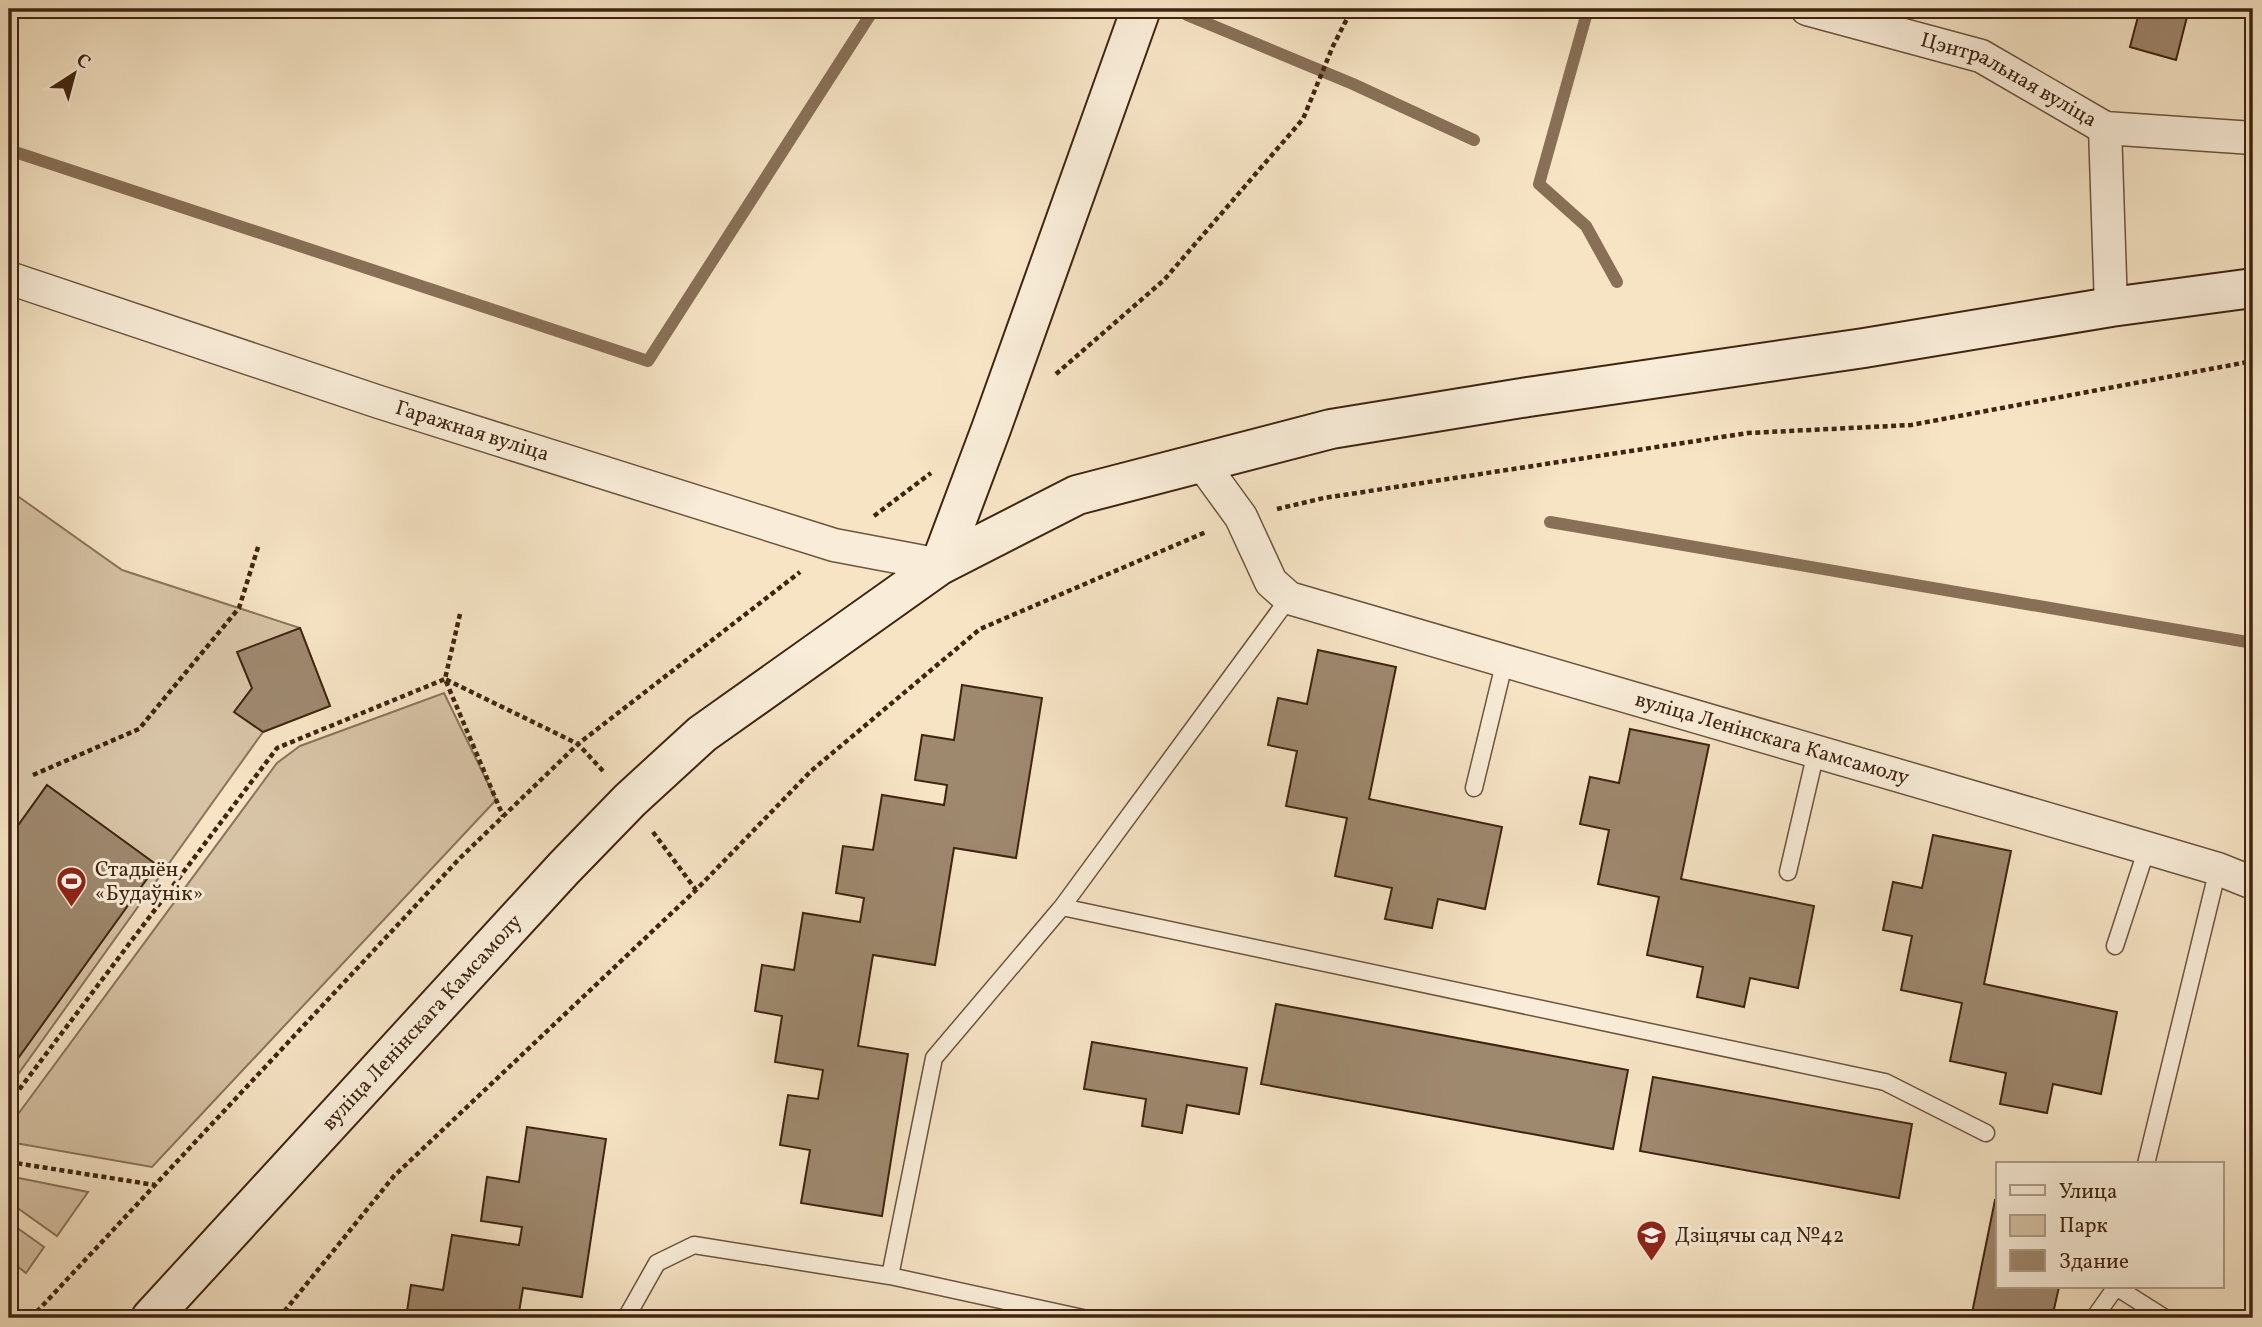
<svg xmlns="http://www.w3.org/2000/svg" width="2262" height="1327" viewBox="0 0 2262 1327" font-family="Vollkorn,serif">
<rect width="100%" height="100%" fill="#f6e4c5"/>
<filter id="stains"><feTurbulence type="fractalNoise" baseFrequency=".00286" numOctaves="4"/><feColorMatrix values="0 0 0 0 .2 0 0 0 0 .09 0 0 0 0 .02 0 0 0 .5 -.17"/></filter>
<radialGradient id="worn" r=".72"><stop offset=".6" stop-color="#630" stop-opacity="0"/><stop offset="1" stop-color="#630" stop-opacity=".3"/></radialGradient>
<!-- green -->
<path fill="#d7c3a6" stroke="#8b745b" stroke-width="2" d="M9 490 122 570 300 628 330 706 263 732 9 1087Z
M444 693 496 800 152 1167 9 1142 10 1125 277 763 300 746Z
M9 1176 88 1192 57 1236 9 1202Z
M9 1222 44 1247 26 1273 9 1260Z"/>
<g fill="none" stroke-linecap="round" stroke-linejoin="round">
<!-- stream -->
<path stroke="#887057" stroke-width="12" d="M1588 9 1539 184 1586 226 1617 282
M1187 15 1353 84 1474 140
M9 150 648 361 874 9
M1550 522 2253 643"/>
</g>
<!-- building -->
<path fill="#9e886e" stroke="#3f2410" stroke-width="2" d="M2140 9H2189L2176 60 2130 47Z
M300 628 330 706 263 732 234 712 252 688 237 652Z
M1318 650 1396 667 1369 799 1502 827 1485 909 1438 899 1432 928 1385 919 1392 888 1335 876 1347 818 1286 806 1297 751 1268 745 1278 698 1307 704Z
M962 685 1042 698 1016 858 954 848 935 965 873 955 858 1046 908 1054 882 1216 801 1203 810 1150 780 1145 788 1095 818 1099 823 1070 775 1062 782 1016 755 1011 762 965 794 970 803 913 860 922 864 898 836 893 843 846 873 850 882 795 944 805 947 785 915 780 922 735 954 740Z
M1630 729 1709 745 1681 879 1814 906 1798 988 1750 978 1744 1007 1697 997 1703 967 1647 955 1659 897 1598 884 1609 830 1580 824 1590 777 1619 783Z
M47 785 157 865 9 1071V838Z
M1933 835 2011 851 1984 984 2117 1012 2101 1094 2053 1084 2047 1113 2000 1104 2006 1073 1950 1061 1962 1003 1901 990 1912 936 1883 930 1893 882 1922 888Z
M1276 1004 1628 1070 1613 1149 1261 1084Z
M1092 1042 1247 1068 1239 1114 1187 1105 1182 1133 1142 1126 1146 1099 1084 1089Z
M1653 1077 1912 1124 1899 1198 1640 1151Z
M527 1127 606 1139 582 1297 523 1288 518 1318H406L411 1285 443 1290 452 1235 519 1245 522 1227 481 1221 487 1177 519 1182Z
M1995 1200 1998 1201V1287H2059L2052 1318H1971Z"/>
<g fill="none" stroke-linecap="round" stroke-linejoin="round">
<defs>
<path id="lane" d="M1474 788 1505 660
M1788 872 1816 752
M1062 907 1885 1082 1986 1133
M2115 946 2147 848
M2146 1164 2218 869
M890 1276 934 1058 1062 907 1289 598
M2116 1287 2165 1318
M626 1318 657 1263 694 1245 890 1276 1083 1318
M2094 1318 2116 1287"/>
<g id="street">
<path id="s1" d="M1807 9 1981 56 2105 128 2253 138"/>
<path d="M2105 128 2111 307"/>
<path id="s2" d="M9 278 379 402 834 545 940 565"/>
<path id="s3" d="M1201 462 1241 517 1271 582 1289 598 2147 848 2218 869 2253 883"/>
</g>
<g id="secondary">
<path d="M940 565 991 429 1141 9"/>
<path id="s4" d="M151 1318 564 868 630 800 702 734 940 565 1077 495 1331 429 1528 397 1864 348 2111 307 2253 288"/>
</g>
</defs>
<!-- lane casing -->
<use href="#lane" stroke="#6d543d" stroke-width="19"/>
<!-- street casing -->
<use href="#street" stroke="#6d543d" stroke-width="35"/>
<!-- secondary casing -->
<use href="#secondary" stroke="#3f2410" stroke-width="42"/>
<!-- path -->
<path stroke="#3f2410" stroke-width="4.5" stroke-dasharray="5 3.5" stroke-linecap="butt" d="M1056 374 1164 280 1303 119 1333 46 1352 9
M1277 509 1324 498 1748 433 1911 425 2253 361
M874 516 931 473
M460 614 445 679 578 744 603 771
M33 775 139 729 239 608 259 544
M653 832 696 890
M9 1103 277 748 445 679 503 816
M9 1162 155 1185
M31 1318 460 858 578 744 800 572
M279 1318 394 1176 696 890 811 771 980 629 1206 532"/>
<!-- lane -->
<use href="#lane" stroke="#f9edd9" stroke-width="16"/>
<!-- street -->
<use href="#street" stroke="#f9edd9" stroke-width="32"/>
<!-- secondary -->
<use href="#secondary" stroke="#f9edd9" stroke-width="38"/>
</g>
<!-- icons -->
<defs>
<symbol id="stadium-pin" viewBox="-11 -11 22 30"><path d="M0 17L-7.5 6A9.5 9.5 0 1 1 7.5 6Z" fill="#8f2418" stroke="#f9edd9"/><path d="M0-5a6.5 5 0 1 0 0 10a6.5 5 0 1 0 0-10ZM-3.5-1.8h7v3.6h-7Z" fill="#fff"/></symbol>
<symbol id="school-pin" viewBox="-11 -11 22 30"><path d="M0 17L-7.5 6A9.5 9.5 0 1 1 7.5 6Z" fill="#8f2418" stroke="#f9edd9"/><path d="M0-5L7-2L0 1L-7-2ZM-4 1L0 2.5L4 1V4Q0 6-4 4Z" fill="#fff"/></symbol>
</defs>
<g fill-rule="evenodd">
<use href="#stadium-pin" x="54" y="864" width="35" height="47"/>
<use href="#school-pin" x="1634" y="1218" width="35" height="47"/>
</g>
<g text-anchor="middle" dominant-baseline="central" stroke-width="6" stroke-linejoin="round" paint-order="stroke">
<!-- street labels -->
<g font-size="21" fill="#3f2410" stroke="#f9edd9">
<text stroke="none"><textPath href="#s1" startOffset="215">Цэнтральная вуліца</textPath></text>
<text stroke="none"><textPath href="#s2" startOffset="488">Гаражная вуліца</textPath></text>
<text stroke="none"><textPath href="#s3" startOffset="667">вуліца Ленінскага Камсамолу</textPath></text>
<text stroke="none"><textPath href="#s4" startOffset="401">вуліца Ленінскага Камсамолу</textPath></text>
</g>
<!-- poi labels -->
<g font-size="21" fill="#3f2410" stroke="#f9edd9" text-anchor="start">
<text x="95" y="870">Стадыён<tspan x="95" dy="24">«Будаўнік»</tspan></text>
<text x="1675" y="1236">Дзіцячы сад №42</text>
</g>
</g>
<!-- margin -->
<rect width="2262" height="1327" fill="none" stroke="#f6e4c5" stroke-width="35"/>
<rect x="10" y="10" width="2241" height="1306" fill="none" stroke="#3f2410" stroke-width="3.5"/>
<rect x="18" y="18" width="2227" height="1292" fill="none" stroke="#3f2410" stroke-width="2"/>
<!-- legend -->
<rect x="1996" y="1162" width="228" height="126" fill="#f9edd9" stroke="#af9d89" stroke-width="2"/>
<rect x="2010" y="1185" width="35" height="10" fill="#f9edd9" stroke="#af9d89" stroke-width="2"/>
<text x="2059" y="1198" font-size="21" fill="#3f2410">Улица</text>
<rect x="2010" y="1215" width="35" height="21" fill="#d7c3a6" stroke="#af9d89" stroke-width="2"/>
<text x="2059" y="1232" font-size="21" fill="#3f2410">Парк</text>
<rect x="2010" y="1250" width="35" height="21" fill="#9e886e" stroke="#af9d89" stroke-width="2"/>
<text x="2059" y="1268" font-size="21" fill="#3f2410">Здание</text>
<!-- north arrow -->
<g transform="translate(74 74) rotate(36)" stroke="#f9edd9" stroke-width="5" paint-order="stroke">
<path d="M0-5L12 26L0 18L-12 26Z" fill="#3f2410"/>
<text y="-10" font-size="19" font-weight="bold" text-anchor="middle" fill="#3f2410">С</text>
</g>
<rect width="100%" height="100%" filter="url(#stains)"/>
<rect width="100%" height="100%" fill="url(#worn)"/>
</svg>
